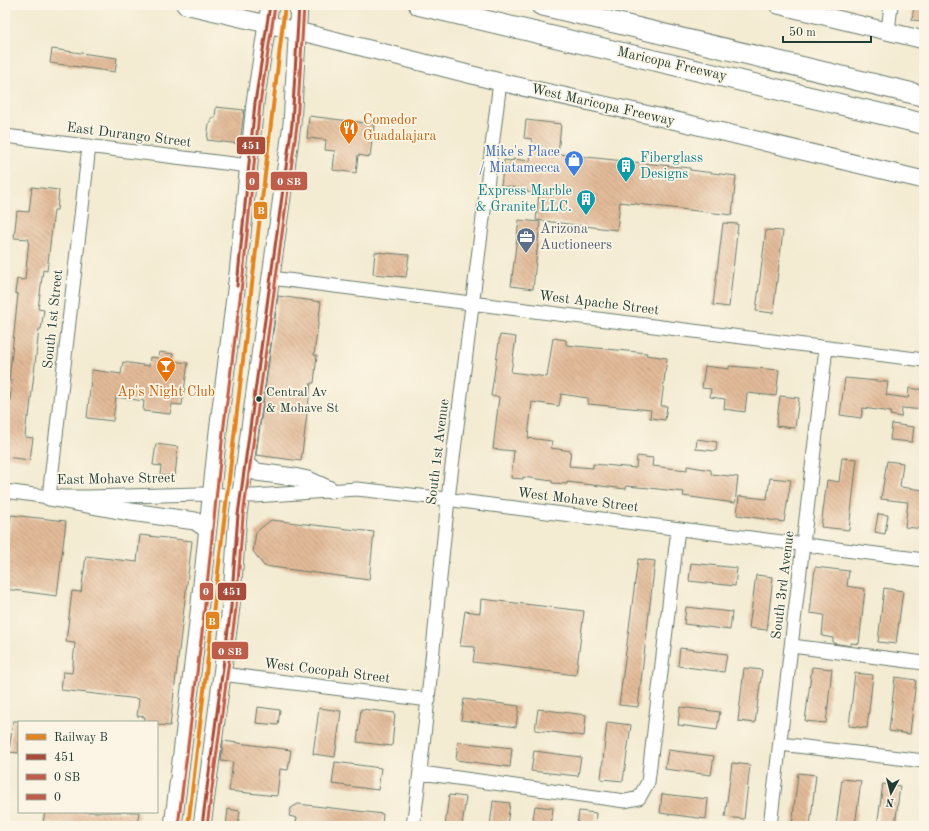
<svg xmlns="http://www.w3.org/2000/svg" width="929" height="831" viewBox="0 0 929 831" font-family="'Old Standard TT',serif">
<defs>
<pattern id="building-back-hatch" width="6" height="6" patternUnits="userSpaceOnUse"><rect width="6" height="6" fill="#e3bb99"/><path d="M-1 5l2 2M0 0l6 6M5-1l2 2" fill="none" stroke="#b7997e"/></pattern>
</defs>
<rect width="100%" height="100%" fill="#fcf5e5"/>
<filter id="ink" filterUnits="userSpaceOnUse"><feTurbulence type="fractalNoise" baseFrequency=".025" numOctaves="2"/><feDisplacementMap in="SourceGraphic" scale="8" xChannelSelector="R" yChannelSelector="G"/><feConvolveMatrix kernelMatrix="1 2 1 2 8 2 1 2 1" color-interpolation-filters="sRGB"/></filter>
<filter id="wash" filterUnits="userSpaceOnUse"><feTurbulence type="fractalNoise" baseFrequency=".012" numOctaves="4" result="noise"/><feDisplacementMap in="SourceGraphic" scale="16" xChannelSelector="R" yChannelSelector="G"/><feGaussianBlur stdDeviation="0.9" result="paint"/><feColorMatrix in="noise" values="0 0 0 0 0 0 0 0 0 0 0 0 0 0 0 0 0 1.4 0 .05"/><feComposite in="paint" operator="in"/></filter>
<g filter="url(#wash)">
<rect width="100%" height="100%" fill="#f3ebd2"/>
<g id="blocks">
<!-- building -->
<path fill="url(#building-back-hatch)" d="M914 6 924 7V21L912 20Z
M52 49 117 58 115 72 50 63Z
M216 107 244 110 240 144 207 140 209 123H211V118H215Z
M309 116 374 124 370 157 358 155 356 173 333 170 335 151 325 150 326 140 307 138Z
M526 120 561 124 558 154 690 168V170L736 176 732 215 620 202 617 230 536 220 539 194 527 192V189L501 186 504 160 513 161V159L530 161 532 139 524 138Z
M32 187 59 190 57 210H54L47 271 43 270 38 309 44 310 41 329H39L29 417H27L25 437 33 438 30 460 5 457V399L10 400 12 381H9L18 294 15 293 17 279 25 280 29 239 14 238 17 211 29 212Z
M519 220 540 222 533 289 511 286Z
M723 223 738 224 729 307 713 305Z
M766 230 783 231 773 313 756 311Z
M375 252 409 255 406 277 373 274Z
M278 296 321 302 314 355H317L314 383H311L301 461 256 455Z
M500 335 516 337 511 372 547 377 553 338 566 340V345L647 353 646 355 667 358 661 406H667L665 420 650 418 651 410 588 404V398L561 394 559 406 532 402 528 438 552 441 551 448 571 451 569 466 593 468V464L636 468 637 456 653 458 652 466 687 470V466L711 470V474L738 477 735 503 683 496 684 492 649 488 626 486V489L567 482V484L552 483V481L523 477V479L511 478 514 451 493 449 499 397 491 396Z
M159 352 173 354V361L188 363 182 405 172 404 170 414 143 411 144 401 116 397 113 421 87 418 92 370 121 374 123 362 149 366 150 357 158 358Z
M705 366 729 369V366L779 370 776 396 747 393 745 412 724 409 725 399 710 397 711 389 702 388Z
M845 378 888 382 886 395 908 398 909 388 924 390V410L902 408 901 417 890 415 891 412 863 408 861 418 840 415Z
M780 396 799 398 795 428 776 426Z
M892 424 914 427 912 442 890 440Z
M697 439 717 442 716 451 696 449Z
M156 444 178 447 175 476 160 475 161 466 153 465Z
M842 458 857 459 849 530 821 527 827 480 839 482Z
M887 461 903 463 900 487 924 490V529L905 527 908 502 881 499Z
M770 478 791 480 784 522 737 515 739 496 767 499Z
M878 514 888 515 885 534 875 532Z
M11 515 66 521 57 596 5 589V565Z
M271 520 374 532 369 580 264 566 253 551 256 532Z
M140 535 192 541 170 726 157 725V722H144L145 717 137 716 139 699 61 690 63 672 72 673 75 643 66 642 72 591 81 592 86 556 137 562Z
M638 559 655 561 638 707 619 705Z
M691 563 737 568 735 586 689 581Z
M815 567 849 571 847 586 865 589 859 644 851 643V646L833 643V638L822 636 824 615 810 613Z
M756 575 773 577 767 630 749 628Z
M884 588 903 591 896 644 878 642Z
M481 599 584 611 576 675 473 662 475 647 460 646 465 611 480 613Z
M686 607 732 612 730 630 684 624Z
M680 648 727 654 724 672 678 666Z
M812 667 832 669 826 723 805 721Z
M744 668 762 670 755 723 738 721Z
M855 673 873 675 867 728 849 726Z
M895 677 916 680 910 734 889 731Z
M464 699 519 706 516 727 461 720Z
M258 707 280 710 278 725 256 723Z
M680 707 720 712 717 730 678 725Z
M319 708 341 711 335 757 313 754Z
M361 709 395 713 392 746 357 742Z
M538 709 586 715 584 736 535 730Z
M13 721H19V753L9 752Z
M607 722 631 725 623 781 601 779Z
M223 741 291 750 288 770 280 769 277 796 229 791 233 762 221 761Z
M458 742 512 748 510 767 456 760Z
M668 750 714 756 711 775 665 769Z
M534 751 581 757 578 776 531 771Z
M335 762 381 768 378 790 332 784Z
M732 763 750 765 744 819 725 817Z
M798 773 816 775 810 826H792Z
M842 779 861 781 855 826H836Z
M883 784 900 786 895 826H877Z
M662 794 708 799 706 819 660 813Z
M449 795 466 797 462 826H445Z
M493 801 510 803 507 826H490Z
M298 804 383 814 382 826H295L297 818 289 816 291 808Z
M535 806 553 808 551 826H532Z
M228 809 240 811 238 826H226Z
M579 811 596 813 595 826H577Z
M45 812H139L137 826H72L43 822Z"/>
</g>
</g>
<g filter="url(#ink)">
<use href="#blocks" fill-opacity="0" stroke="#697a6b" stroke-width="1"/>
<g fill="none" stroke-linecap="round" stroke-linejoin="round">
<defs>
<path id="minor" d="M888 31 891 5
M5 136 249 166
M271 278 924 360
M5 491 49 497H89L199 494 254 496 357 489 429 497 924 560
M49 497 89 146
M792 646 924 663
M222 674 429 700
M780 744 924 761
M421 773 625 801 639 798 648 782 678 529
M413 826C429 711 437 596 450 482 466 348 483 215 500 82
M770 826 826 348"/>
<path id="major" d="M185 5 314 35 500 82 681 122 924 180
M778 5 924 40
M245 465 257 472 294 477 308 480 330 490
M49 497 124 511 195 521 207 529
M173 826 197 632 218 432 238 274 255 103 270 5
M202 826 231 607 238 515 292 124 299 5"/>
<path id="highway" d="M419 5 924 124
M541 5 924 96"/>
</defs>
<!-- minor casing -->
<use href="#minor" stroke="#697a6b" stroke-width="15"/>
<!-- major casing -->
<use href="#major" stroke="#697a6b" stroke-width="19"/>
<!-- highway casing -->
<use href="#highway" stroke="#697a6b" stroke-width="22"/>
<!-- minor -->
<use href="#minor" stroke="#fff" stroke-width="13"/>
<!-- major -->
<use href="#major" stroke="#fff" stroke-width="17"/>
<!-- highway -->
<use href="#highway" stroke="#fff" stroke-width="20"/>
<defs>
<path id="bus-1" d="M237 286 255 103 270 5
M202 826 231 607 238 515 292 124 299 5"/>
<path id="bus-2" d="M207 826 236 608 243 516 297 125 304 5"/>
<path id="bus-3" d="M178 826 202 633 223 433 243 275 260 104 275 6"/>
</defs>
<!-- bus-1 casing -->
<use href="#bus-1" stroke="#fcf5e5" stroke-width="6"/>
<!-- bus-2 casing -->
<use href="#bus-2" stroke="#fcf5e5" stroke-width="6"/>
<!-- bus-3 casing -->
<use href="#bus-3" stroke="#fcf5e5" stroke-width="6"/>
<!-- bus-1 -->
<use href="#bus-1" stroke="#a74b3a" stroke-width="3"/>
<!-- bus-2 -->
<use href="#bus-2" stroke="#be5d49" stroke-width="3"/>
<!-- bus-3 -->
<use href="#bus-3" stroke="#be5d49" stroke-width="3"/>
<defs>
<path id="rail-1" d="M188 826 285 5"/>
</defs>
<!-- rail-1 casing -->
<use href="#rail-1" stroke="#fcf5e5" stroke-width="7"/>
<!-- rail-1 -->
<use href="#rail-1" stroke="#e08522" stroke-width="4"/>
</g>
</g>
<!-- icons -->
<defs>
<symbol id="restaurant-pin" viewBox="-11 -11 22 30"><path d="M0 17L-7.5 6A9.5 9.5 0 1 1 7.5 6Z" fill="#e8710a" stroke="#fcf5e5"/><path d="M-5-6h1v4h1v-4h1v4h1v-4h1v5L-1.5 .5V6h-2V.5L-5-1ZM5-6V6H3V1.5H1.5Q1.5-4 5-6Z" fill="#fff"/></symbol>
<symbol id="shop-pin" viewBox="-11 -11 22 30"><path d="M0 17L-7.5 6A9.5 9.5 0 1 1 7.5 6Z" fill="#3f7fe0" stroke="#fcf5e5"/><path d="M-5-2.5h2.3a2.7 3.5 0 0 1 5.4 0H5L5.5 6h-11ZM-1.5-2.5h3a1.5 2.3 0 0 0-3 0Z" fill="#fff"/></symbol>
<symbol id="building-pin" viewBox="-11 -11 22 30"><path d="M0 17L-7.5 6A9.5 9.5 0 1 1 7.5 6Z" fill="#0f9aa8" stroke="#fcf5e5"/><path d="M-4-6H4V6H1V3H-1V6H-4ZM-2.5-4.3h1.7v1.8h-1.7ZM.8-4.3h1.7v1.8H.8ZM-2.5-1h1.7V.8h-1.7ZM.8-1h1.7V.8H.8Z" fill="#fff"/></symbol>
<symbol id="office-pin" viewBox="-11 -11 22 30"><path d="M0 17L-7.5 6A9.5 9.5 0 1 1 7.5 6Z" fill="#5c6f8a" stroke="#fcf5e5"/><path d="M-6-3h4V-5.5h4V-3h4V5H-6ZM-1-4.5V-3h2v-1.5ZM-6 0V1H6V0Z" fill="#fff"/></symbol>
<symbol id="bar-pin" viewBox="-11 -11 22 30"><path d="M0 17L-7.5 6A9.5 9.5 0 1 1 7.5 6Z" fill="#e8710a" stroke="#fcf5e5"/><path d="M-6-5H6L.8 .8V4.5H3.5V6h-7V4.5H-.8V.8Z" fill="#fff"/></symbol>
</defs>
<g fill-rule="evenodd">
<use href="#restaurant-pin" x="338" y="117" width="22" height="30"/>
<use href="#shop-pin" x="563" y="149" width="22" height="30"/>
<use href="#building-pin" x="615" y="155" width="22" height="30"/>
<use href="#building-pin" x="575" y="188" width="22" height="30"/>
<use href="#office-pin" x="515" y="226" width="22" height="30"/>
<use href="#bar-pin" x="155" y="355" width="22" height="30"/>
</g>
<!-- markers -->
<circle fill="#1f3d34" stroke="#fcf5e5" stroke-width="1.5" cx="259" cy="399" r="3.5"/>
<g text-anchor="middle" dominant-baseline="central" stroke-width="3.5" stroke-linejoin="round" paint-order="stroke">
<!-- bus labels -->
<g font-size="13" fill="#1f3d34" stroke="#fcf5e5" text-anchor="start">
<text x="266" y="392">Central Av<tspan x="266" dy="16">&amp; Mohave St</tspan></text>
</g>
<!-- street labels -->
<g font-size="14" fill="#1f3d34" stroke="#fcf5e5">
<text transform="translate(672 64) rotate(13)">Maricopa Freeway</text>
<text transform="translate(603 105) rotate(13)">West Maricopa Freeway</text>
<text transform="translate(129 135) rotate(7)">East Durango Street</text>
<text transform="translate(599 303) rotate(7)">West Apache Street</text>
<text transform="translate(53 319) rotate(-84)">South 1st Street</text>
<text transform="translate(438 452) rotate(-83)">South 1st Avenue</text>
<text transform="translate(116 479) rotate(-1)">East Mohave Street</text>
<text transform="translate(578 500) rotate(7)">West Mohave Street</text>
<text transform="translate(783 585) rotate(-83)">South 3rd Avenue</text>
<text transform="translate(327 671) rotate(7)">West Cocopah Street</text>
</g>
<!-- food labels -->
<g font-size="14" fill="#c56008" stroke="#fcf5e5" text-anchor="start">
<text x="363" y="120">Comedor<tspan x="363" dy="16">Guadalajara</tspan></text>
<text x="166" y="392" text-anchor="middle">Ap's Night Club</text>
</g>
<!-- shop labels -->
<g font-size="14" fill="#366cbe" stroke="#fcf5e5" text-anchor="end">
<text x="560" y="152">Mike's Place<tspan x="560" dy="16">/ Miatamecca</tspan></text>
</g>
<!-- culture labels -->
<g font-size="14" fill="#0d838f" stroke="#fcf5e5" text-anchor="start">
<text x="640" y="158">Fiberglass<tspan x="640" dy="16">Designs</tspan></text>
<text x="572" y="191" text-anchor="end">Express Marble<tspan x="572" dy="16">&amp; Granite LLC.</tspan></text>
</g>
<!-- service labels -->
<g font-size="14" fill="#4e5e75" stroke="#fcf5e5" text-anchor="start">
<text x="540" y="229">Arizona<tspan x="540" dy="16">Auctioneers</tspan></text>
</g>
</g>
<g stroke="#fcf5e5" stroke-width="1.5">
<rect x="236" y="136" width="30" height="19" rx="4" fill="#a74b3a"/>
<rect x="245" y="171" width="15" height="20" rx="4" fill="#be5d49"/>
<rect x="270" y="171" width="38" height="20" rx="4" fill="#be5d49"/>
<rect x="253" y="201" width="15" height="19" rx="4" fill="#e08522"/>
<rect x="217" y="582" width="30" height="19" rx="4" fill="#a74b3a"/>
<rect x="199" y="582" width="15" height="19" rx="4" fill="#be5d49"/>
<rect x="205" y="611" width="15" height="19" rx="4" fill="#e08522"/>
<rect x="211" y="641" width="38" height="19" rx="4" fill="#be5d49"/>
</g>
<g font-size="11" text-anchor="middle" font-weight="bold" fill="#fff">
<text x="251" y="149">451</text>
<text x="252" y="185">0</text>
<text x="289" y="185">0 SB</text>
<text x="261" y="214">B</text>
<text x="232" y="595">451</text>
<text x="206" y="595">0</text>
<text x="212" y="625">B</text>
<text x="230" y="655">0 SB</text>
</g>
<!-- margin -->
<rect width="929" height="831" fill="none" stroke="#fcf5e5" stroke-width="20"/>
<!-- legend -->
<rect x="18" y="721" width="140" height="92" fill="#fcf5e5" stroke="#a4ab9e"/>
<rect x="26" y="734" width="20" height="6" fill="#e08522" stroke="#a4ab9e"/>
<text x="54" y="741" font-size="12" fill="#1f3d34">Railway B</text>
<rect x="26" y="754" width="20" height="6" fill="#a74b3a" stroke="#a4ab9e"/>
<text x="54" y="761" font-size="12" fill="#1f3d34">451</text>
<rect x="26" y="774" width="20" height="6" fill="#be5d49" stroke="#a4ab9e"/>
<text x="54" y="781" font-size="12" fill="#1f3d34">0 SB</text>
<rect x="26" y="794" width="20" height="6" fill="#be5d49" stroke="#a4ab9e"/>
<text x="54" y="801" font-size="12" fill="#1f3d34">0</text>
<!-- north arrow -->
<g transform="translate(891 793) rotate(187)" stroke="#fcf5e5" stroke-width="3" paint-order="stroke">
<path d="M0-3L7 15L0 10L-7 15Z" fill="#1f3d34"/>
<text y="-6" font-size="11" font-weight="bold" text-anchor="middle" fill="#1f3d34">N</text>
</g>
<!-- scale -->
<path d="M783 36v6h88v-6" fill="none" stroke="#1f3d34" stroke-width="2"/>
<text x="789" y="36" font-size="12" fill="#1f3d34" stroke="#fcf5e5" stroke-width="3" paint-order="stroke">50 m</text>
</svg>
